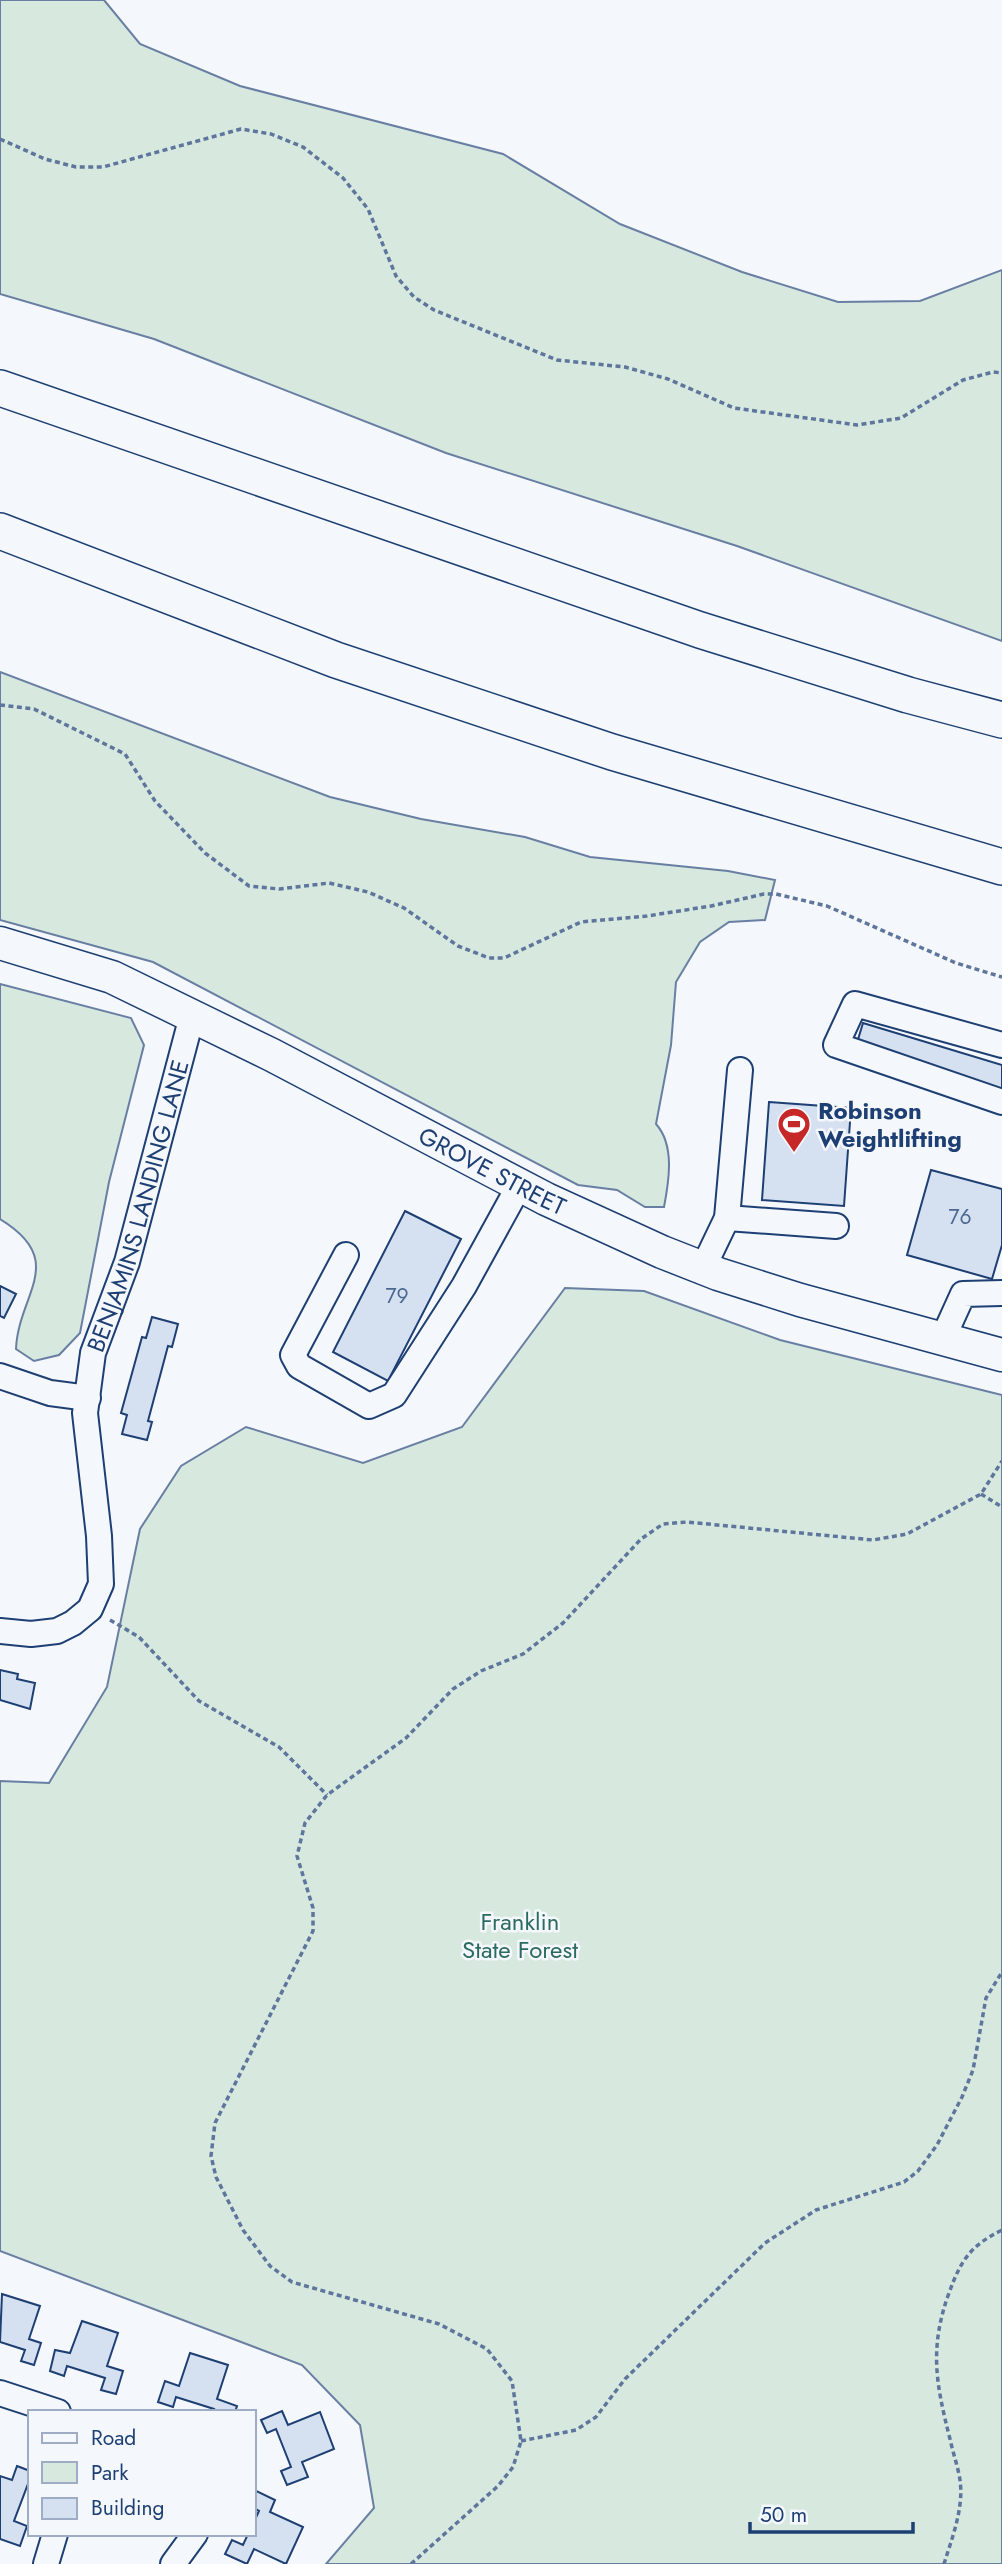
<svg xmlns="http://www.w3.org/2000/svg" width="1002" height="2564" viewBox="0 0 1002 2564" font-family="Jost,sans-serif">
<rect width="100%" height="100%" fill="#f4f7fb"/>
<!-- green -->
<path fill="#d7e8df" stroke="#687fa3" stroke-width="2" d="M0 0H104L140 44 240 86 503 154 620 224 742 272 838 302 920 301 1002 270V641L737 546 446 453 154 339 0 294Z
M0 672 330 797 421 819 525 837 590 857 728 871 775 880 765 920 729 922 700 942 676 982 671 1045 656 1124C675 1145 669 1181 664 1207H645L617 1190 578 1185 153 962 0 920Z
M0 984 131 1018 144 1045 109 1182 80 1333 59 1355 34 1361 16 1349C18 1294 69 1261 0 1219Z
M565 1288 644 1291 780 1340 1002 1395V2564H326L374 2508 360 2425 302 2365 0 2251V1781L49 1783 107 1687 140 1529 181 1466 246 1427 363 1463 462 1427Z"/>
<!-- building -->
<path fill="#d5e0f0" stroke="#1d3f73" stroke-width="2" d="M863 1023 1002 1065V1091L856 1046Z
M769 1102 851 1108 844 1206 762 1200Z
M931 1170 1002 1189V1245L992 1279 907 1255Z
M405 1211 461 1239 388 1381 333 1352Z
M0 1286 16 1294 4 1318 0 1316Z
M152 1317 178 1324 172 1347 168 1346 148 1421 152 1422 147 1440 122 1434 127 1415 121 1413 142 1337 146 1338Z
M0 1670 18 1674 17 1679 35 1683 30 1709 0 1700Z
M2 2294 40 2306 29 2339 41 2343 34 2365 21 2361 25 2350 0 2342Z
M82 2321 118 2333 107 2366 123 2371 116 2394 101 2390 105 2378 67 2366 64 2376 50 2371 55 2350 70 2353Z
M190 2353 228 2365 217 2399 237 2406 235 2412H213L214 2409 176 2397 173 2407 158 2402 165 2381 179 2386Z
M282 2411 288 2425 320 2412 334 2449 302 2462 308 2477 287 2485 281 2471 291 2467 276 2429 267 2433 261 2420Z
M17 2466 30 2471V2485L28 2484 14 2521 27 2526 20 2546 0 2539V2476L12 2480Z
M254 2490 275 2500 270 2512 303 2527 286 2564 254 2549 247 2564 225 2554 232 2540 243 2545 248 2534H254V2522L259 2511 254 2508Z"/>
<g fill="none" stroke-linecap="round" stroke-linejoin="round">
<defs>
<g id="minor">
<path d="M1002 1045 855 1004 836 1045 1002 1102"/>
<path d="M727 1218 836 1226"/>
<path d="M346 1255 293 1355 299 1366 369 1406 394 1395 464 1286 519 1186"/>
<path d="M703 1268 727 1218 740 1070"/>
<path d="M943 1338 963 1294 1002 1293"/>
<path d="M0 1376 50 1393 88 1398"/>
<path id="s1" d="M0 1631 31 1634 57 1631 73 1623 90 1609 101 1584 99 1536 85 1413 93 1353 127 1262 192 1016"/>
<path d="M0 2393 58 2412"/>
<path d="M46 2564 55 2534"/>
<path d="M173 2564 195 2534"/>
</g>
<g id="major">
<path id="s2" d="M0 943 112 977 272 1055 546 1199 662 1252 718 1274 800 1300 1002 1355"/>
</g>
<path id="highway" d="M0 388 700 630 908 695 1002 720
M0 531 336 660 612 752 1002 867"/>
</defs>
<!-- minor casing -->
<use href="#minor" stroke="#1d3f73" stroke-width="28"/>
<!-- major casing -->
<use href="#major" stroke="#1d3f73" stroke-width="35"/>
<!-- highway casing -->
<use href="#highway" stroke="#1d3f73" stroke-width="38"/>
<!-- path -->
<path stroke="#5e769c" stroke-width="3.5" stroke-dasharray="5 3.5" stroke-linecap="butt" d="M0 139 45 159 76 167H103L241 129 271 134 303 147 343 178 368 209 396 276 414 297 434 310 557 360 625 367 668 379 734 408 857 425 901 418 963 380 993 372 1002 373
M0 705 34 709 125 754 155 801 205 853 249 886 279 889 329 883 368 892 404 908 458 946 489 958H504L581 922 647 916 711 906 764 894H776L827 906 956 963 1002 977
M981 1494 1002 1507
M110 1620 139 1637 199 1701 279 1747 327 1795
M521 2441 576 2430 596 2417 625 2379 765 2243 816 2210 904 2182 918 2171 937 2145 962 2097 973 2070 986 1998 1002 1972
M411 2564 498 2486 513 2467 521 2441 512 2381 487 2349 439 2324 292 2282 270 2266 243 2230 216 2177 211 2156 215 2123 313 1931V1908L297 1856 305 1823 327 1795 406 1738 453 1689 481 1671 523 1654 563 1623 641 1539 663 1524 687 1522 873 1540 907 1534 981 1494 1002 1461
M944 2564C952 2538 964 2508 960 2480 958 2467 953 2453 950 2439 936 2384 929 2348 949 2293 961 2260 970 2246 1002 2230"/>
<!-- minor -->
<use href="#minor" stroke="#f4f7fb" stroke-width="24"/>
<!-- major -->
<use href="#major" stroke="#f4f7fb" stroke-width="32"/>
<!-- highway -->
<use href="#highway" stroke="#f4f7fb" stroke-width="35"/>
</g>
<!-- icons -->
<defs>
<symbol id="stadium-pin" viewBox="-11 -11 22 30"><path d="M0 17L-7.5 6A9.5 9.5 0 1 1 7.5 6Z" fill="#c62828" stroke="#f4f7fb"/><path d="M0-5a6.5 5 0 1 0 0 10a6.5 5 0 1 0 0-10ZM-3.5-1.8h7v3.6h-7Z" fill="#fff"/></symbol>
</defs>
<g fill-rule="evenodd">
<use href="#stadium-pin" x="775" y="1105" width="38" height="52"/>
</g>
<g text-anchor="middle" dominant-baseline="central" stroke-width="5" stroke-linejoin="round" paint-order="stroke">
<!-- number labels -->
<g font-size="21" fill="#4b6792">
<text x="960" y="1217">76</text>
<text x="397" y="1296">79</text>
</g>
<!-- poi labels -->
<g font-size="24" font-weight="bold" fill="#1d3f73" stroke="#f4f7fb" text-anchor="start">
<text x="818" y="1110">Robinson<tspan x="818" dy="28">Weightlifting</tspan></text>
</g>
<!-- street labels -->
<g font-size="24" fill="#1d3f73" stroke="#f4f7fb">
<text stroke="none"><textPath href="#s2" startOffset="544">GROVE STREET</textPath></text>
<text stroke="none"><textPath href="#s1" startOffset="511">BENJAMINS LANDING LANE</textPath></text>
</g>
<!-- park labels -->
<g font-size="24" fill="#2c6c60" stroke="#f4f7fb">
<text x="520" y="1921">Franklin<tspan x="520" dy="28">State Forest</tspan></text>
</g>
</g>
<!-- legend -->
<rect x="28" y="2410" width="228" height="126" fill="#f4f7fb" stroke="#9eadc5" stroke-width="2"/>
<rect x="42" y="2433" width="35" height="10" fill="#f4f7fb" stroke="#9eadc5" stroke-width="2"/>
<text x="91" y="2445" font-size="21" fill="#1d3f73">Road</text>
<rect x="42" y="2462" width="35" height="21" fill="#d7e8df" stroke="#9eadc5" stroke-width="2"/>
<text x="91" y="2480" font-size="21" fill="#1d3f73">Park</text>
<rect x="42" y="2498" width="35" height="21" fill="#d5e0f0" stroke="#9eadc5" stroke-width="2"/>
<text x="91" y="2515" font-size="21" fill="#1d3f73">Building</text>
<!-- scale -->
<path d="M750 2522v10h163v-10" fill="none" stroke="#1d3f73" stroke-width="3.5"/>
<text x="760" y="2522" font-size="21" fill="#1d3f73" stroke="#f4f7fb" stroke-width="5" paint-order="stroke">50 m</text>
</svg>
